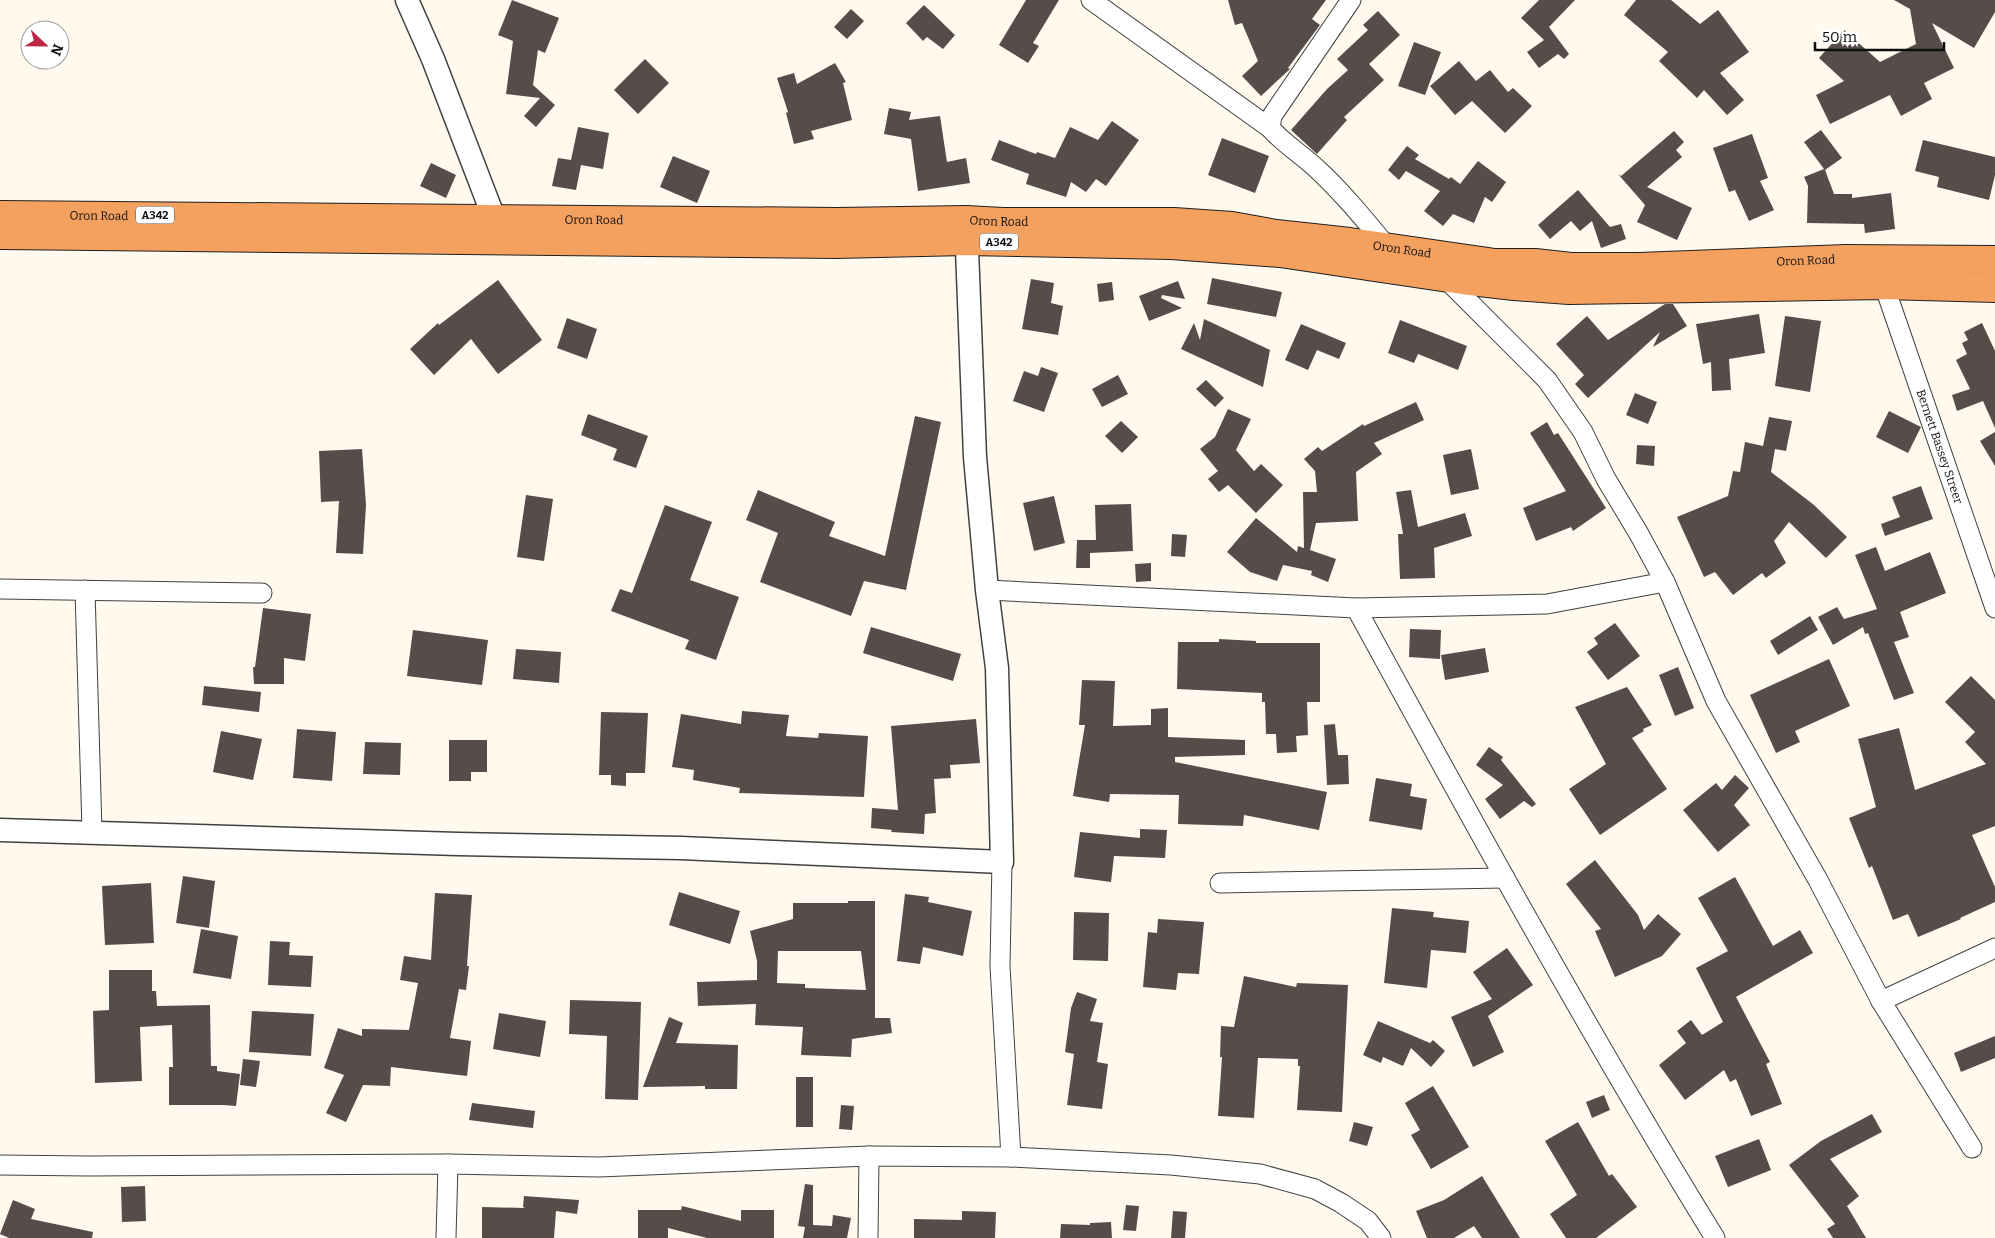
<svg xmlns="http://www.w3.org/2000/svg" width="1995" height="1238" viewBox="0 0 1995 1238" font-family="Bitter,serif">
<rect width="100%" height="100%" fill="#fff9ee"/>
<!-- building -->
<path fill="#564d4a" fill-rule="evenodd" d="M512 0 559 18 545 53 538 50 533 85 555 105 536 127 524 116 540 98 506 94 513 41 498 35Z
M1026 0H1059L1033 43 1039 46 1028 63 999 45Z
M1228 0H1326L1312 19 1320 25 1288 68 1290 69 1261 96 1242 76 1258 61 1242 23 1235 25Z
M1539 0H1575L1549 27 1569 54 1564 59 1558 54 1539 68 1527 52 1544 40 1521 18Z
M1636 0H1671L1700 24 1718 10 1749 52 1720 73 1744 100 1727 115 1704 90 1697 98 1659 61 1668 52 1624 15Z
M1894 0H1995V12L1974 48 1932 23 1954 68 1924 83 1932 99 1901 116 1890 95 1830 124 1816 95 1844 81 1819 58 1844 30 1880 62 1916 44 1910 9Z
M924 5 955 35 943 49 927 37 923 41 906 23Z
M851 9 864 21 847 39 834 27Z
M1378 11 1400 35 1369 64 1384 80 1344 117 1347 120 1317 154 1291 130 1327 89 1348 70 1337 59 1368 30 1363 25Z
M1414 42 1441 52 1425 95 1398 86Z
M645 59 669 83 638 114 614 90Z
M1459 61 1476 81 1490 70 1508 92 1513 88 1532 106 1505 133 1472 101 1455 115 1430 86Z
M835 63 846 82 843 83 852 120 811 131 814 139 794 144 786 113 788 112 777 78 794 73 797 84Z
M889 108 911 112 909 120 940 116 947 162 966 158 970 183 918 191 911 139 884 134Z
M1112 121 1139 140 1106 186 1096 179 1086 192 1071 182 1066 197 1026 184 1029 174 991 160 999 140 1036 154 1037 152 1055 158 1070 127 1098 140Z
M578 127 609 133 603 169 581 165 576 190 552 186 558 158 571 160Z
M1821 130 1842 158 1825 170 1834 194H1852V198L1891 193 1895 229 1865 233 1864 224 1807 223 1808 186 1804 177 1824 169 1804 142Z
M1674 131 1684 142 1676 150 1682 157 1647 187 1692 208 1677 240 1637 222 1645 205 1618 174 1621 176Z
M1752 134 1768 178 1760 181 1774 210 1749 221 1735 190 1729 192 1713 148Z
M1222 138 1269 156 1255 193 1208 175Z
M1923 140 1995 157V175L1989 200 1937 187 1939 177 1915 171Z
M1407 146 1419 155 1415 159 1449 179 1451 177 1460 184 1478 161 1506 182 1492 202 1485 197 1474 223 1453 214 1443 226 1424 211 1440 191 1406 171 1399 180 1388 170Z
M673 156 710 171 697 203 660 187Z
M431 163 456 175 446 198 420 186Z
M1578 190 1610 227 1621 224 1626 239 1601 248 1592 221 1580 231 1571 221 1550 239 1538 225Z
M1212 278 1282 292 1276 317 1207 304Z
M1031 279 1054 283 1051 303 1063 306 1058 335 1022 329Z
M498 280 542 340 498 374 471 339 434 375 410 349 438 323 439 325Z
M1178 281 1185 299 1162 295 1161 298 1182 308 1149 321 1139 296Z
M1112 282 1114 300 1099 302 1097 284Z
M1665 304H1673L1687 326 1653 347 1660 332 1588 398 1575 384 1584 375 1556 344 1587 316 1608 340Z
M1759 314 1765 353 1729 359 1731 390 1712 391 1711 362 1703 364 1696 324Z
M1785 316 1821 321 1810 392 1775 386Z
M567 318 597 329 587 359 557 348Z
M1204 319 1270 350 1263 387 1181 349 1194 323 1200 340Z
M1400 320 1467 346 1458 370 1418 354 1414 363 1388 353Z
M1982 323 1995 351V428L1983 401 1957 411 1952 395 1970 389 1956 360 1967 354 1962 343 1968 340 1964 332Z
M1301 324 1346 343 1339 359 1317 350 1308 370 1285 360Z
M1041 367 1058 373 1044 412 1013 401 1024 371 1038 376Z
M1118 375 1128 394 1102 407 1092 389Z
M1206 380 1224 398 1215 407 1196 389Z
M1635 393 1657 402 1648 424 1626 415Z
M1416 402 1424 420 1374 443 1382 454 1356 472 1358 521 1316 523 1310 550 1336 559 1328 582 1311 575 1312 571 1283 565 1277 581 1250 572 1227 552 1256 518 1297 552 1298 546 1304 548 1303 492H1317L1315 471 1304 459 1318 447 1322 451 1363 424 1364 426Z
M1228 409 1251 419 1236 450 1254 471 1261 464 1283 485 1256 513 1228 485 1219 492 1208 479 1218 471 1200 449 1215 437Z
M1889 411 1921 427 1908 453 1876 437Z
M588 414 648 436 636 468 613 460 617 449 581 435Z
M915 416 941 422 906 590 864 581 851 616 760 582 778 533 746 520 758 490 835 522 829 536 885 556Z
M1769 417 1792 421 1786 451 1775 449 1771 472 1814 505 1847 537 1826 558 1789 522 1774 541 1786 563 1766 578 1762 573 1733 595 1715 572 1704 577 1677 517 1728 496 1733 471 1740 472 1745 442 1763 446Z
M1121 421 1138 437 1122 453 1105 436Z
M1547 422 1554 435 1558 433 1606 508 1573 531 1571 527 1536 541 1523 508 1566 491 1530 433Z
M1995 432V466L1980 441Z
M1637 445 1655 446 1654 466 1636 464Z
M362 449 366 505 363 554 336 553 339 501 321 502 319 451Z
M1471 449 1479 489 1451 495 1443 455Z
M1921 486 1933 519 1885 536 1881 524 1900 517 1892 497Z
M1411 490 1418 527 1465 513 1472 536 1434 548 1435 578 1400 579 1398 534H1403L1396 492Z
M526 495 553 499 544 561 517 557Z
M1054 496 1065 543 1034 551 1023 503Z
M1131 504 1133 551 1090 553V568H1076L1077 540H1096L1095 505Z
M665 505 712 522 690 580 739 597 716 660 685 649 689 640 611 611 620 589 632 593Z
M1172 534 1187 535 1185 557 1171 556Z
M1876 547 1885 571 1930 552 1946 593 1900 612 1909 637 1894 642 1914 693 1894 700 1868 633 1865 634 1863 627 1833 645 1818 617 1837 607 1844 619 1877 609 1855 555Z
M1151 563V581L1136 582 1135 564Z
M263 608 311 614 305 661 284 658V684H254L253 667H255Z
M1810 616 1818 630 1778 655 1770 641Z
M1615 623 1640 656 1608 680 1587 652 1598 644 1594 638Z
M871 627 961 654 953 681 863 653Z
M1410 629 1441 630 1440 659 1409 657Z
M413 630 488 640 482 685 407 676Z
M1219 639 1256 641V643H1320V702H1307L1308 735 1296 736 1297 752 1277 753 1276 734H1266L1265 702H1262V693L1177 689 1178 642H1219Z
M1485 648 1489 672 1445 680 1441 655Z
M516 649 561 652 559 683 513 679Z
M1829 659 1850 706 1795 731 1800 742 1776 753 1750 695Z
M1678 667 1694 708 1675 716 1659 675Z
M1971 676 1995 700V826L1972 835 1995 887V902L1960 918 1961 919 1918 937 1908 914 1893 920 1872 866 1869 868 1849 818 1876 807 1858 739 1899 728 1915 790 1986 764 1965 742 1975 732 1945 702Z
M1082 680 1115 681 1113 726 1151 725V709L1168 708V737L1245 740V755L1175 757V762L1327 792 1319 830 1244 815 1243 826 1178 824 1179 795 1110 794 1109 802 1073 796 1085 725H1079Z
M204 686 261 692 259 712 202 705Z
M1627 687 1652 725 1643 729 1644 731 1632 738 1667 789 1600 835 1569 789 1606 764 1575 707Z
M742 711 789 715 786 736 818 738 819 733 868 736 864 797 739 793 740 788 693 780 694 770 672 767 681 714 741 724Z
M601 712 648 713 645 773H626V786L611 785V775H599Z
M976 719 980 763 950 765 951 778 934 779 936 813 925 814 924 834 891 832 892 830 871 828 872 808 898 810 891 726Z
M1335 724 1338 755H1348L1349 784 1327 785 1324 725Z
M297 729 336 732 332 781 293 778Z
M221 731 262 739 253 780 213 772Z
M449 740H487V772H471V781H449Z
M365 742 401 743 400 775 363 774Z
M1489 747 1503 757 1501 760 1536 804 1532 807 1524 801 1500 819 1485 799 1503 785 1476 765Z
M1735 775 1749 788 1734 805 1750 825 1718 852 1683 810 1716 783 1722 790Z
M1376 778 1412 784 1410 796 1427 799 1422 830 1369 821Z
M1140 829 1167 830 1165 858 1114 856 1111 882 1074 877 1080 832 1140 838Z
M1595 860 1638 915 1644 930 1658 914 1681 934 1662 956 1615 977 1595 931 1601 929 1566 884Z
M183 876 215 881 209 928 176 923Z
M1735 877 1773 946 1800 930 1813 953 1736 997 1770 1062 1766 1064 1782 1104 1751 1116 1736 1079 1730 1082 1724 1070 1685 1100 1659 1065 1686 1043 1677 1031 1691 1020 1702 1035 1723 1022 1696 968 1728 951 1698 898Z
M151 883 154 943 105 945 102 886Z
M679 892 740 911 730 944 669 925Z
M435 893 472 895 467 966H469L466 990 459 989 450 1038 471 1041 467 1076 391 1067 390 1086 363 1085 346 1122 326 1113 344 1075 324 1068 338 1028 362 1036V1029L409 1030 418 983 400 980 404 956 431 960Z
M905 894 929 897 928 902 972 911 963 956 923 947 920 964 897 961Z
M848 901H875V1018H890L892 1033 852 1039 851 1057 801 1055 803 1027 755 1025 756 1004 698 1006 697 982 757 980V961L750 931 793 919V903H848ZM778 951H861L866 990 805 988V984L777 983Z
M1392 908 1434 912 1433 917 1469 921 1466 953 1431 950 1427 988 1384 983Z
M1074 912 1109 913 1108 961 1073 960Z
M1158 919 1204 922 1199 974 1178 973 1176 990 1143 987 1148 932 1157 933Z
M201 929 238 936 231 979 193 973Z
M270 941 290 942 289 955 313 956 311 987 268 985Z
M1507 948 1533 985 1488 1016 1504 1052 1473 1067 1451 1017 1492 999 1473 972Z
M109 970H152V991H156L157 1006 210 1005 211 1066H217V1071L240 1074 236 1106 223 1105H169V1067H173L172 1025 140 1027 142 1081 95 1083 93 1011 109 1010Z
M1244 976 1296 987 1297 983 1348 985 1342 1112 1297 1110 1300 1066H1298V1059L1258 1058 1254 1118 1218 1116 1222 1057H1220L1221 1026 1234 1027Z
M1077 992 1097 999 1090 1021 1103 1023 1097 1062 1108 1064 1102 1109 1067 1105 1074 1054 1065 1052 1071 1008Z
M570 1000 641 1002 638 1100 605 1099 607 1036 569 1034Z
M252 1011 314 1014 311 1056 249 1052Z
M499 1013 546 1021 540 1057 493 1049Z
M669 1017 683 1023 676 1043 738 1045 737 1089H705V1086L643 1087Z
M1378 1021 1430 1043 1433 1040 1445 1051 1431 1067 1411 1048 1403 1066 1383 1057 1381 1063 1363 1055Z
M1995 1036V1058L1961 1072 1954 1053Z
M243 1059 260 1061 256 1087 240 1085Z
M796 1077H813V1127H796Z
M1433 1086 1469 1147 1431 1169 1411 1135 1420 1130 1405 1103Z
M1604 1095 1610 1110 1592 1118 1586 1102Z
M472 1103 535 1111 533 1128 469 1120Z
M841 1105 854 1106 852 1130 839 1129Z
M1872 1114 1882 1132 1830 1159 1859 1196 1847 1206 1866 1238H1833L1827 1229 1835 1224 1789 1165 1821 1141Z
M1354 1122 1373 1127 1367 1146 1349 1141Z
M1578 1122 1609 1176 1612 1174 1637 1207 1596 1238H1566L1550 1214 1577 1195 1545 1141Z
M1759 1139 1771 1170 1728 1187 1715 1156Z
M1482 1176 1520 1238H1482L1474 1226 1454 1238H1427L1416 1211 1444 1200Z
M805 1184 813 1185V1225L832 1226 833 1215 851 1218 847 1238H803L805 1227 798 1226Z
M145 1186 146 1221 122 1222 121 1187Z
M524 1196 579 1200 577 1214 556 1211 554 1238H482V1207L525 1208 523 1207Z
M13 1200 35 1209 31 1219 93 1232 92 1238H9L0 1234Z
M1126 1205 1139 1206 1136 1231 1123 1230Z
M682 1206 741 1221V1210H774V1238H707L668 1228V1238H638V1210H681Z
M962 1211 996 1212 995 1238H914V1219L962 1220Z
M1173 1211 1187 1212 1185 1238H1171Z
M1111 1222 1112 1238H1060L1061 1224 1090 1225V1223Z"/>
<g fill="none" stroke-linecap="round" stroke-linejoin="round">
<defs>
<g id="minor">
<path d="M1091 0 1270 128"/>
<path d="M1351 0 1272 116 1270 128C1284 144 1301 154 1316 168 1343 193 1365 220 1388 248"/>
<path d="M1444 277 1547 380 1583 432 1606 479 1639 534 1665 582 1716 701 1818 880 1881 1001 1972 1148"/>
<path id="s1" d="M1884 285 1995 608"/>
<path d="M0 589 262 593"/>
<path d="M85 590 92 831"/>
<path d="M987 590 1356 608C1472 820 1588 1032 1715 1238"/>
<path d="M1356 608 1547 604 1665 582"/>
<path d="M1002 862 1000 966 1011 1157"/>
<path d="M1220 883 1505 878"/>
<path d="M1881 1001 1995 948"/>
<path d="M0 1165 89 1166 448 1164 599 1167 869 1156 1011 1157 1171 1165 1260 1174 1315 1189 1341 1203 1368 1221 1381 1238"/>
<path d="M446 1238 448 1164"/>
<path d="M868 1238 869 1156"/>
</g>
<path id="tertiary" d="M407 0 433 59 494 218 493 234
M0 830 458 844 681 848 1002 862 997 668 987 590 975 457 966 223"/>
<g id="trunk">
<path id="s2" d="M0 215 837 222 966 220 1003 222H1174L1232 226 1276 234 1350 242 1495 263H1535L1571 267H1639L1846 259 1995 260"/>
<path d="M0 235 836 244 966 241 1171 245 1280 253 1462 280 1514 286 1569 290 1884 285 1995 288"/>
</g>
</defs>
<!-- minor casing -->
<use href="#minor" stroke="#414141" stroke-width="21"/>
<!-- tertiary casing -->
<use href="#tertiary" stroke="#414141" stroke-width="25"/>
<!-- trunk casing -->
<use href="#trunk" stroke="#1f1f1f" stroke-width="30"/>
<!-- minor -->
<use href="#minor" stroke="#fff" stroke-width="19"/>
<!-- tertiary -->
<use href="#tertiary" stroke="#fff" stroke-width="22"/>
<!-- trunk -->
<use href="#trunk" stroke="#f4a160" stroke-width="28"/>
</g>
<g text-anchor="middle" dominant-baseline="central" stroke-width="5" stroke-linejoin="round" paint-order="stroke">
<!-- shield labels -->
<g fill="#fff" stroke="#565656" stroke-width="1">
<rect x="136" y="206.5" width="38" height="17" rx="4"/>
<rect x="980" y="233.5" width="38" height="17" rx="4"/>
</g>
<g font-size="11" font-weight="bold" fill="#0e0e0e">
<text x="155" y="215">A342</text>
<text x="999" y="242">A342</text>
</g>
<!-- street labels -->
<g font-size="12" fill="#0e0e0e" stroke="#fff">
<text stroke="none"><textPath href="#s2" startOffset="99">Oron Road</textPath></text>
<text stroke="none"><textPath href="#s2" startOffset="594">Oron Road</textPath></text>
<text stroke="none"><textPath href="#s2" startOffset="999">Oron Road</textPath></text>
<text stroke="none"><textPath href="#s2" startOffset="1404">Oron Road</textPath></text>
<text stroke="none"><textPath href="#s2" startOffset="1809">Oron Road</textPath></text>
<text stroke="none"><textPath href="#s1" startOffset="171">Bernett Bassey Streer</textPath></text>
</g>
</g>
<!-- north arrow -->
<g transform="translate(45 45) rotate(112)"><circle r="24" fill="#ffffff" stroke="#9f9f9f"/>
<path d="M0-4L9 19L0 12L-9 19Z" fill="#bc2747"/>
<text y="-8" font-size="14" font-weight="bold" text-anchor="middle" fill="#0e0e0e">N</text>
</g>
<!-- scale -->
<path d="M1815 42v8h129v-8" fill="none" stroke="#0e0e0e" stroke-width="2.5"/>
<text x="1822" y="42" font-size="15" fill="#0e0e0e" stroke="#ffffff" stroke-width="4" paint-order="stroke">50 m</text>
</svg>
